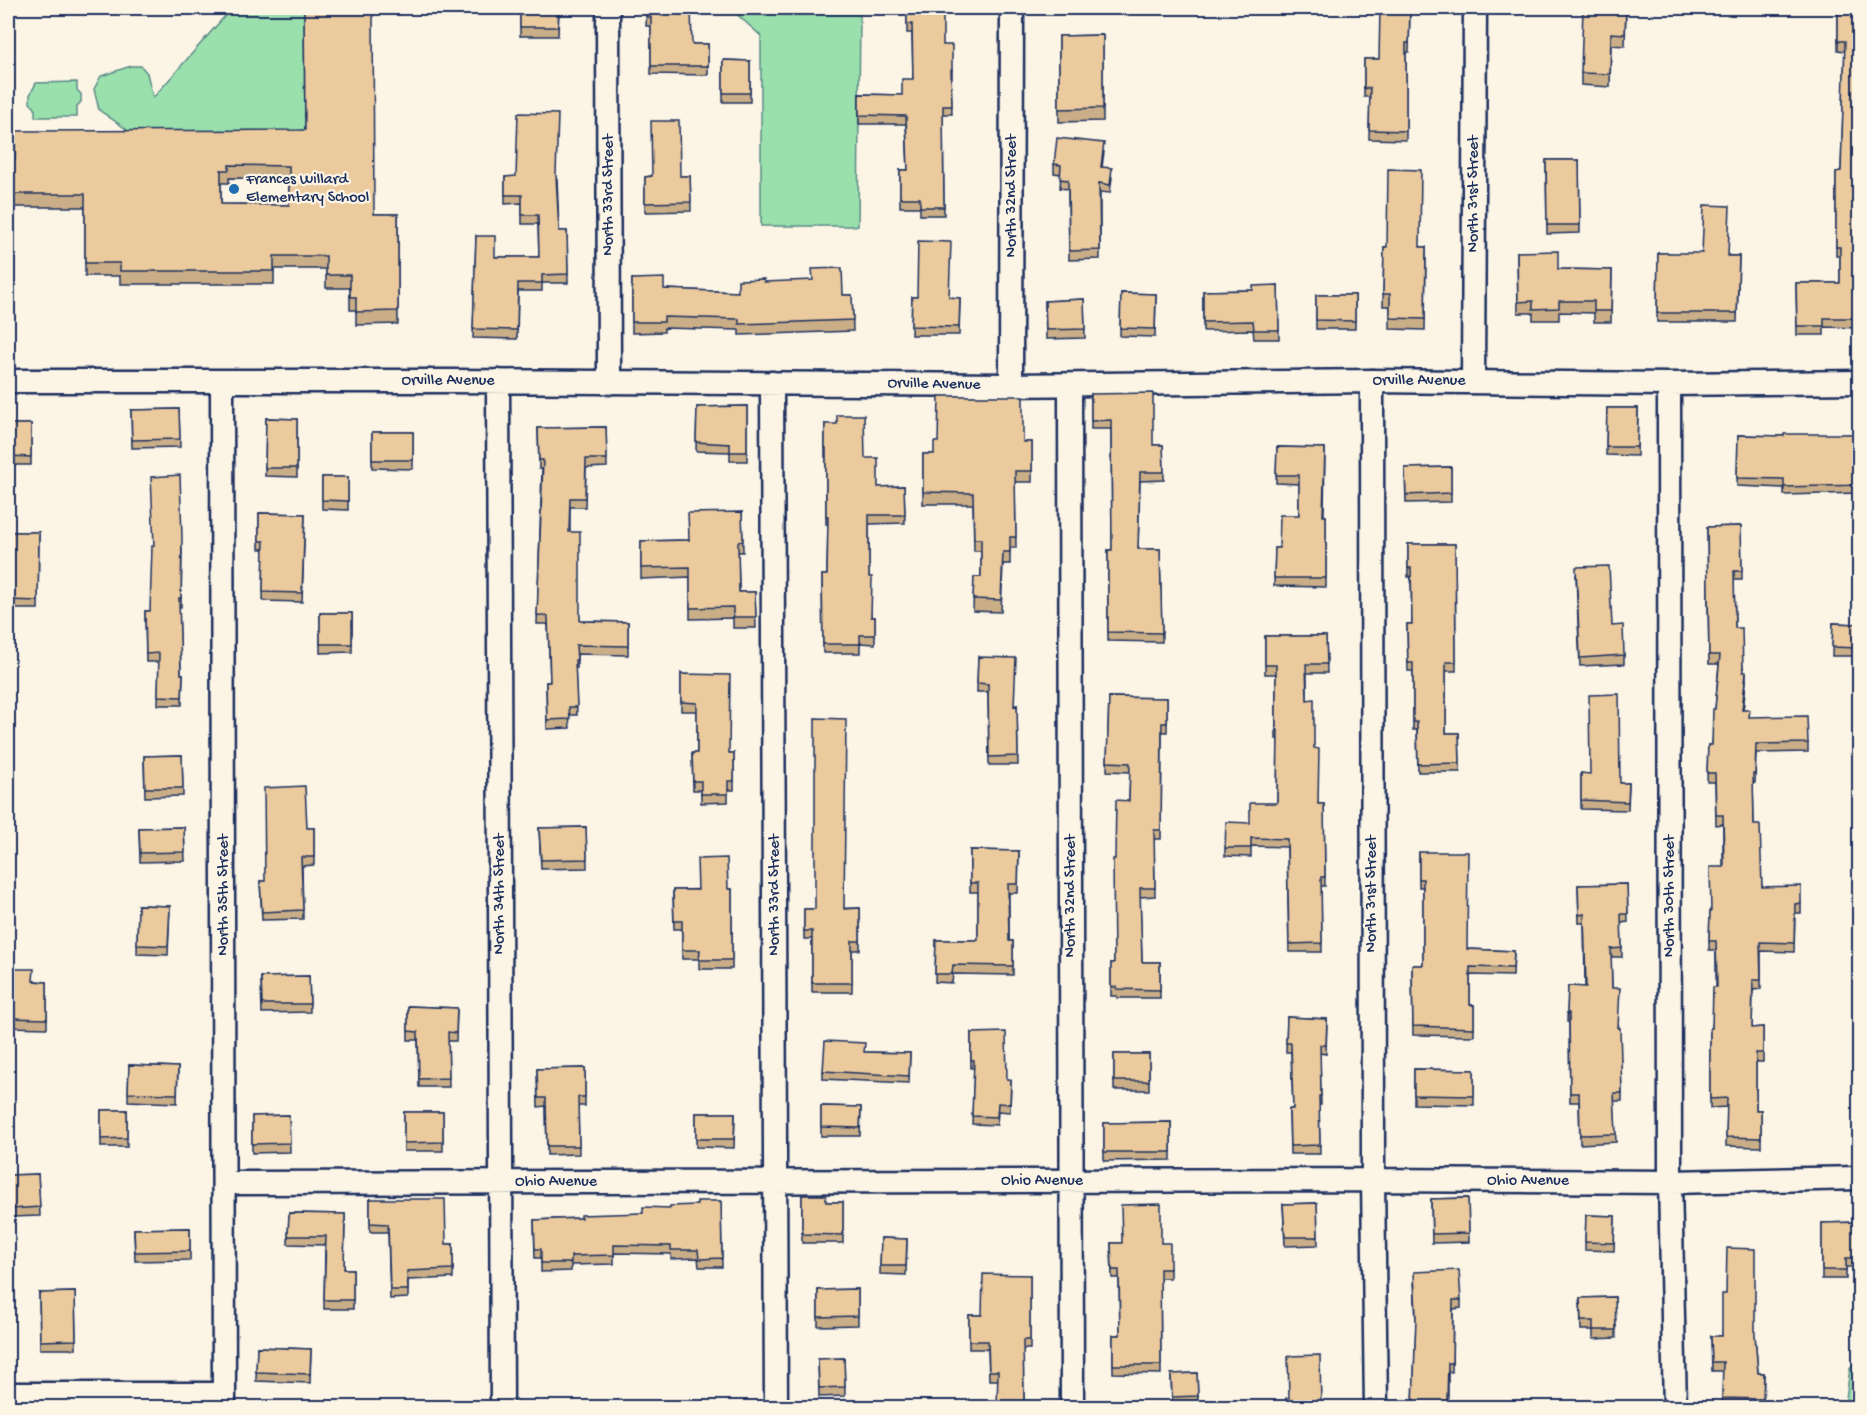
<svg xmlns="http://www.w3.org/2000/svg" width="1867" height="1415" viewBox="0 0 1867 1415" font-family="'Gochi Hand',sans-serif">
<rect width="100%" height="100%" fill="#fcf5e5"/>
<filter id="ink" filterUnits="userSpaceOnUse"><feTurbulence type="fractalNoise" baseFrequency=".0167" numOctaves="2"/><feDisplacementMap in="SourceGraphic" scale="12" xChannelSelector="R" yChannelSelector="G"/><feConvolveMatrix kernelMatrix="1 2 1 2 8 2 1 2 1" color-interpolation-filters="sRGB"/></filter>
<g filter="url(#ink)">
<!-- green -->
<path fill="#9ae0ad" stroke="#5a8886" stroke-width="1.5" d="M232 8H304L305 142 126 144V129L99 110 94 89 101 76 131 66H141L147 73 153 98Z
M730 8H860L858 226H761V36Z
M77 82V90L81 94V102L77 106V117H35V108L30 103V95L36 83Z
M1859 1360V1407H1845L1850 1368Z"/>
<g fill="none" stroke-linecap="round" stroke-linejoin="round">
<defs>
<path id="minor" d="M608 8 609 383
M8 381H452L1011 385 1372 381 1669 384 1860 382
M498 381 502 1408
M1372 381 1373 1180 1376 1408
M1473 381 1475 8
M222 382 224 1408
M772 383 776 1408
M1669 384 1670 1182 1675 1408
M1011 385 1012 8
M1070 385 1072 1408
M225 1183 1373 1180 1670 1182 1860 1178
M8 1394H224"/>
</defs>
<!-- minor casing -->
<use href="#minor" stroke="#1b2f5e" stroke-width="27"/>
<!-- minor -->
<use href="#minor" stroke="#fcf5e5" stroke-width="22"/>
</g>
<!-- wall -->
<path fill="#caae87" stroke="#1b2f5e" stroke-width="1.5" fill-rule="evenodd" d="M520 8H559L558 36H520Z
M647 8 692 44H708V75L651 74V26H646Z
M907 8 943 45 952 70V78H951L952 114H943L944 215H920V207H900V170H908L906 124H859V94L902 95 913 79 912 33H907Z
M1410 8 1409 52H1406V140L1369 139 1370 97H1364V59H1379Z
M1626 8 1625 46 1611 45 1610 87 1581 85V73Z
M1860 8V328L1824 327V335H1797L1796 283H1840V256H1836V172L1841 171 1845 51 1838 50V13H1846Z
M1103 35V121L1059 122V36Z
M723 60 750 61V102H723Z
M305 130 374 214H398V324L356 325V310H350V288H326V269H274V284H120V276H85V207H8V158ZM229 178 289 179V205L221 204V183H229Z
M1104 152 1102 167 1112 177 1110 193 1100 192V259L1069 260 1068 189 1060 188 1061 174 1054 173V164Z
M1546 160H1579L1580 233 1547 234Z
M652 176H690L691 211 645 212V177Z
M505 177 557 178 559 231H567L568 283H542V291H518L517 339 473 338 476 236 495 257H539L538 224H522V203L505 204Z
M1384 247H1426L1425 330 1390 329V306H1383Z
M1517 252 1558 269 1612 270 1611 322H1594V313L1559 312V320H1533V313H1518Z
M1658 253 1739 256 1737 322H1657Z
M632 279 664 289 738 292 764 282 843 295H852L853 331 739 335V330L664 328V332L632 333Z
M1278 285 1279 339H1254L1253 330 1203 331V291L1253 290Z
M1121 293 1156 294 1155 337 1120 336Z
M1316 295H1355V329H1316Z
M912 297 960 298 959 335H911Z
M1084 299 1085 338 1046 339 1045 301Z
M1091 394 1153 445H1163L1164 480 1140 481 1138 549H1160L1162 642 1108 641V550H1112L1111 429H1091Z
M747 406V461H730V452L696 451 697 407Z
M1607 408H1638L1637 456 1606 455Z
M179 409 180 447 132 448 131 410Z
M266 418 297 419V477L265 476Z
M8 424H31V465H8Z
M825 424 865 458 878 487 904 486 905 523 869 524V577L871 617H875V644L860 643V653H823L822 575H827L828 524H826V457H825Z
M606 427 607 467 586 468 585 507H570V532L580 621 628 622V655L577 654V668H575L577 715H569L570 728 547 729 546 682H550L548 624H537L542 469H539L538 428Z
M372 432H413V469L372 468Z
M1860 434V493L1784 495V488L1737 486 1738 435 1784 436Z
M1023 442H1032V482H1015L1016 548H1010V564H1003L1001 612 973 611 974 577H981V551H974L973 504H923V454H934Z
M1277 447 1325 448 1324 516H1326V587L1274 586 1275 548H1279L1299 515V484L1276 483Z
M1451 467V502L1406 503 1405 468Z
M322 477H348V510L322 509Z
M742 512 743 552H738L739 592H755L756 628H733V618L690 619V577L641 579V541L688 540Z
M259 513 305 514 302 602 263 601 264 549H259Z
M1741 526 1742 580H1734L1735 628 1746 681 1743 710 1749 717 1808 743V752L1756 753 1755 783H1753L1754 825 1762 887 1801 903V913H1795L1794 952 1761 951V989L1753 990 1752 1028 1763 1027V1062H1756V1110H1761V1147L1726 1146 1727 1107 1710 1108V1028H1712L1716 987V950H1709L1710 912H1711L1723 867V824L1716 825 1715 782H1707L1708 745H1712L1719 664H1709L1707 527Z
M9 532H39L38 609H8Z
M1408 544H1455L1456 671H1446V733H1459L1460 772H1418L1417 730H1413V671H1408L1407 624H1412L1411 577H1408Z
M182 547 181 607H179L181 674H183L182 705H158L159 662H146L145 611H150Z
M1576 576 1612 626 1624 655V664L1580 666Z
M320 613H352V652L320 653Z
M1833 623 1858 624V656H1832Z
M1265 636H1326L1327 673H1307V700L1314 748 1318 804H1324L1325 886H1321L1322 952H1289L1287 847 1251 846V857L1225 856V848L1277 803 1278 739H1276V674H1265Z
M978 657 1015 706 1017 705 1018 765H989L988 692H977Z
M681 674 729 753H734V790H728V802L701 803V790H693L692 753H697V711H681Z
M1109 697 1167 698V732H1162L1161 839H1154L1155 896 1140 897 1142 962H1160V998H1117V996H1111V963H1114L1115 859 1129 801 1130 772 1107 771Z
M182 755 183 796 145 797 144 756Z
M1581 773 1620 783H1629L1628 810 1581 809Z
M184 827 185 861 140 862 139 828Z
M586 827 587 868 541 869 539 828Z
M307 828H314V865L302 866 303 919 262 920 260 881H265Z
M970 850 1019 851 1018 893H1009V941H1013V975L953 974 952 983 935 982 936 940H978V892H970Z
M1419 852 1467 949 1514 951 1513 976 1470 975V1005H1474V1036L1413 1035 1412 965H1423V887H1419Z
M1627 884 1628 922 1621 923 1622 957H1611L1612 988 1619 1028 1622 1093V1101H1614L1616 1142 1580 1144 1579 1102H1570L1569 1022H1567L1568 986 1585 987 1584 923H1579L1578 885Z
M732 889V969H699V959H682V929H674L673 890Z
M138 905 170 906 168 955 137 954Z
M860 908V950H852V992H812V939H804V909Z
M8 969 34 981 47 982V1028L8 1027Z
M309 976 310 1012 262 1013 261 977Z
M408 1006 457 1008 456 1041H448L449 1087H419L418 1040H408Z
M1287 1017 1327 1019 1326 1054 1320 1053 1321 1105H1319L1320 1154H1290L1289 1109H1293L1291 1052H1286Z
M971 1033 1007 1079 1011 1080 1010 1112 998 1111 997 1125 972 1124 974 1068H971Z
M865 1052 910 1053 909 1083 823 1079V1071Z
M1114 1054H1149V1090H1114Z
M129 1065 178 1067 177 1103 128 1101Z
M585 1068V1106H578L579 1154 547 1155 546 1106 538 1107 537 1069Z
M1414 1069 1474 1070V1105L1414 1104Z
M821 1106 861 1107 860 1136H821Z
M101 1110H127V1147H101Z
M404 1112H443V1151H404Z
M696 1113H735L734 1148 696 1147Z
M289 1115 290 1152 252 1153V1116Z
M1171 1122V1160L1104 1161V1123Z
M38 1174 40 1216 11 1217 10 1175Z
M802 1195 826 1202H843V1243H802Z
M1468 1198 1469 1242 1432 1243 1431 1199Z
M370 1199 446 1244H453V1278L408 1280V1298L390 1299 388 1232H370Z
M721 1201 722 1267H699L698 1258 671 1259V1254L614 1253V1264L571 1265V1271L541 1272V1258H535L534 1220 581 1218 643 1213 670 1208 697 1205Z
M1317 1203 1318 1245 1285 1246 1283 1204Z
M289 1213 345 1214 344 1269H353V1309H324L325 1245 288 1244Z
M1586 1215 1615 1216 1614 1251 1585 1250Z
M1860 1222V1267H1846V1279H1822V1223Z
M190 1228V1260L135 1261 134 1229Z
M881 1238 907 1239 906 1275 880 1274Z
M1111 1243H1161L1170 1269V1278H1160L1161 1374 1113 1373V1335H1120L1119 1278H1112Z
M1030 1275V1349H1023L1024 1401 998 1380H989L988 1349H969V1315H982Z
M1414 1281 1461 1300V1308L1453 1309 1452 1372H1448V1407H1413L1416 1322Z
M858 1289V1325L818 1326V1290Z
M75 1292 76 1349H40L39 1293Z
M1726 1294 1755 1336 1758 1373H1764L1763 1407H1722L1723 1371H1712L1711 1336H1722Z
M1615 1297 1616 1338 1593 1339V1330H1581L1580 1298Z
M257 1347 311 1349 310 1383 256 1381Z
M844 1358 845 1396 819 1397 818 1359Z
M1197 1373 1198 1405 1172 1406 1171 1374Z"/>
<!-- shaded-wall -->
<path fill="#a48d6e" stroke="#1b2f5e" stroke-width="1.5" d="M1746 672V681L1742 719V710Z"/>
<!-- building -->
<path fill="#ebca9d" stroke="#1b2f5e" stroke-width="1.5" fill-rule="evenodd" d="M304 8H373L374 214H398V311L356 312V297H350V275H326V256H274V271H120V263H85V194H8V158H15V131L305 130ZM229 165 289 166V205L221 204V170H229Z
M520 8H559L558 27H520Z
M647 8H691L692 44H708V66H651V17H646Z
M907 8H943V45H952V70H951L952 106H943L944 207H920V198H900V170H908L906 116 859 115V94L902 95V79H913L912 24H907Z
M1380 8H1410L1409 43H1406V131L1369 130 1370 88H1364V59H1379Z
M1583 8H1626L1625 34 1611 33 1610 74 1581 73Z
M1847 8H1860V318H1824V326H1797L1796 283H1840V247H1836V172L1841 171 1845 41H1838V13H1847Z
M1103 35V108L1059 109V36Z
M723 60 750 61V93H723Z
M518 113 558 114 556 175 559 231H567L568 274 542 275V283H518L517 330 473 329 476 236H495V257H539L538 215H522V195H505V177L516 176Z
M651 121H679L680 176H690L691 202 645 203V177L652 176Z
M1057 138 1104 143 1101 167 1112 168 1110 185 1099 183 1100 250 1069 251 1068 180 1060 179 1061 165 1054 164Z
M1546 160H1579L1580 225H1547Z
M1388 169 1421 170 1420 247H1426L1425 319 1390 318V294H1383L1384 247H1387Z
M1704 205 1730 206 1728 256H1739L1737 313H1657L1658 253H1702Z
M918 241 951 242 949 297 960 298 959 327 911 326 912 297H917Z
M1558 251V269L1612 270 1611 311H1594V301H1559V308L1533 309V301L1518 302 1517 252Z
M842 268 843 295H852L853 320 739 324V319L664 317V322H632V279L664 278V289L738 292V280L764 279V282L813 280 812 269Z
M1278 285 1279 330H1254L1253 321 1203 322V291L1253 290V286Z
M1121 293 1156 294 1155 329 1120 328Z
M1316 295H1355V321L1316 320Z
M1084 299 1085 329 1046 330 1045 301Z
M1153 393V445H1163L1164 472H1140L1138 549H1160L1162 633 1108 632V550H1112L1111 420 1091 421V394Z
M939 396H1023V442H1032V471H1015L1016 537H1010V552H1003L1001 600 973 599 974 577H981V539H974L973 493 923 492V454H934V442H938Z
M747 406V452H730V444L696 442 697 407Z
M1607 408H1638L1637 447H1606Z
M179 409 180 439 132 440 131 410Z
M837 415H864L865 458H878V487L904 486 905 515H869V577H872L871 617H875V635H860V644H823L822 575H827L828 516H826V448H825V424H837Z
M266 418 297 419V468H265Z
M8 424H31V457L8 456Z
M606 427 607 459H586L585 498H570L569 532H580V621L628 622V646L576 645 577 660H575L577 707H569L570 719 547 720 546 682H550L548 616 537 615 543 460H539L538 428Z
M372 432H413V460H372Z
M1784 434H1860V485L1784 487V479L1737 478 1738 435 1784 436Z
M1277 447 1325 448 1323 516H1326V578H1274L1275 548H1279L1280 515H1299V475H1276Z
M1451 467V493L1406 495 1405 468Z
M180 475 182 538 181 598H179L181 674H183L182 697 158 696 159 653 146 654 145 611H150L152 546H154L151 477Z
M322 477H348V501L322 500Z
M742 512 743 541 738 542 739 592H755L756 617H733V607L690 608V567L641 568V541L689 540 688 513Z
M259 513 305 514 302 593 263 592 264 541H259Z
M1741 526 1742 571H1734L1735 628H1742L1743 672H1746L1742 710H1750L1749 717 1807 716 1808 743 1756 744 1755 774H1753L1754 825H1760L1762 887 1801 886V903L1795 904 1794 943 1760 942 1761 980H1753L1752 1028 1763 1027V1053H1756V1110H1761V1138L1726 1137 1727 1098 1710 1099V1028H1712L1713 987H1717L1716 941H1709L1710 912H1711L1710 867H1724L1723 815H1716L1715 773H1707L1708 745H1712L1713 709H1715L1720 655H1709L1707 527Z
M9 532H39L38 601 8 600Z
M1408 544H1455L1456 662H1446V733H1459L1460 763 1418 764 1417 722H1413V663H1408L1407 624H1412L1411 568H1408Z
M1609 566 1612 626 1623 625 1624 655 1580 658 1576 567Z
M320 613H352V644H320Z
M1833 623 1858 624V648L1832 647Z
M1265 636H1326L1327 664H1306L1307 700 1314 699V748L1319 749 1318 804H1324L1325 877H1321L1322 943 1289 944 1287 839 1251 838V848H1225L1226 822 1250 823V803H1277L1278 730H1276V665H1265Z
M978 657 1016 658 1014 706 1017 705 1018 756 989 757 988 684 977 683Z
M681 674 730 675 729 753H734V781H728V794H701V781H693L692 753H697V703L681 702Z
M1619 694 1620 783H1629L1628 802 1581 800V773L1590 774 1589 695Z
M1109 697 1167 698V723H1162L1161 830H1154L1155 888H1140L1142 962H1160V990L1117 989V987H1111V963H1114L1113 859H1115L1116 800 1129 801 1130 763 1107 762Z
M815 718 846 719 844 909 860 908V941H852V983H812V931H804V909H815Z
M182 755 183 788H145L144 756Z
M305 786 307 828H314V857H301L303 910 262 912 260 881H265L264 788Z
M184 827 185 852 140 853 139 828Z
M586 827 587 859 541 860 539 828Z
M970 850 1019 851 1018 884H1008L1009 941H1013V966L953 965 952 974H935L936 940H978V883H970Z
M1419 852H1468L1467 949 1514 951 1513 968 1470 967V1005H1474V1028L1413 1026 1412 965H1423V879H1419Z
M727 858 728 889H732V960H699L700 950H682V921H674L673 890H698L697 859Z
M1627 884 1628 914H1621L1622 948 1611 949 1612 988H1620L1618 1028H1620L1622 1093H1614L1616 1134 1580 1135 1579 1093H1570L1569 1013H1567L1568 986 1586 987 1584 914 1579 915 1578 885Z
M138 905 170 906 168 946 137 945Z
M8 969H34L33 981 47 982V1019L8 1018Z
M309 976 310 1004H262L261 977Z
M408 1006 457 1008 456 1033 448 1032 449 1078 419 1079 418 1032 408 1031Z
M1287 1017 1327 1019 1326 1045H1320L1321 1096H1319L1320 1145 1290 1146 1289 1109H1293L1291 1043H1286Z
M1006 1032 1007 1079 1011 1080 1010 1104 998 1103 997 1117 972 1116 974 1060H971V1033Z
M825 1041 865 1043 864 1052 910 1053 909 1076 823 1071Z
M1114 1054H1149V1081H1114Z
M129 1065 178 1067 177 1094 128 1093Z
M585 1068V1097H578L579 1146H547L546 1098H538L537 1069Z
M1414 1069 1474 1070V1096L1414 1095Z
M821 1106 861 1107 860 1128 821 1127Z
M101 1110H127V1138L101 1139Z
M404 1112H443V1142L404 1143Z
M696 1113H735L734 1139H696Z
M289 1115 290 1143 252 1144V1116Z
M1171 1122V1152H1104V1123Z
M38 1174 40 1207 11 1209 10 1175Z
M802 1195H826V1202H843V1235L802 1234Z
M1468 1198 1469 1233 1432 1234 1431 1199Z
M370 1199H445L446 1244H453V1269L407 1271 408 1290H390L388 1224 370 1223Z
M697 1201H721L722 1258 699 1259 698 1250H671V1246L614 1245V1255L571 1256V1263H541V1249H535L534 1220 581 1218V1215L643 1213V1207L670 1208V1206L697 1205Z
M1317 1203 1318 1237H1285L1283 1204Z
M1161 1204V1243H1170V1269H1160L1161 1365H1113V1335H1120L1119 1270H1112L1111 1243H1122L1121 1205Z
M289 1213 345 1214 344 1269H353V1300H324L326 1236H288Z
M1586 1215 1615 1216 1614 1243 1585 1242Z
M1860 1222V1258H1846V1270H1822V1223Z
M190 1228V1251L135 1252 134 1229Z
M881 1238 907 1239 906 1266H880Z
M1727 1248 1755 1249V1335L1758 1373H1764L1763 1399 1722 1398 1723 1362H1712L1711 1336H1722V1294H1726Z
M1459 1270 1461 1300H1453L1452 1363H1448L1447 1401H1443V1407H1413L1416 1316 1414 1272Z
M983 1274 1030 1275V1340H1023L1024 1401H1030L1029 1407H997L998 1371H989L988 1341H969V1315H982Z
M858 1289V1316L818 1317V1290Z
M75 1292 76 1340 40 1341 39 1293Z
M1615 1297 1616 1330H1593V1321H1581L1580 1298Z
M257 1347 311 1349 310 1374 256 1372Z
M1320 1355 1321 1407H1285L1286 1398H1289L1288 1356Z
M844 1358 845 1387 819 1388 818 1359Z
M1197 1373 1198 1396 1172 1397 1171 1374Z"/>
</g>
<!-- markers -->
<circle fill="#1f6fb2" stroke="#fcf5e5" stroke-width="2" cx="234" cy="189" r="6"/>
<g text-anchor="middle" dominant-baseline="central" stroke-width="4.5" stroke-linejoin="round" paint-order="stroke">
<!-- poi labels -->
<g font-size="16" fill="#1b2f5e" stroke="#fcf5e5" text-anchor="start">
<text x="246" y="180">Frances Willard<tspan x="246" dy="18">Elementary School</tspan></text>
</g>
<!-- street labels -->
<g font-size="16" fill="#1b2f5e" stroke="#fcf5e5">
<text transform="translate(1474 194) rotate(-90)">North 31st Street</text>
<text transform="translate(609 195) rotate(-90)">North 33rd Street</text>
<text transform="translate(1012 196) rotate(-90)">North 32nd Street</text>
<text x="448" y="381">Orville Avenue</text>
<text x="1419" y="381">Orville Avenue</text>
<text transform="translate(934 385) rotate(1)">Orville Avenue</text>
<text transform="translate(500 894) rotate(-90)">North 34th Street</text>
<text transform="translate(1372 894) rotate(-90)">North 31st Street</text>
<text transform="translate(224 895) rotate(-90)">North 35th Street</text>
<text transform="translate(775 895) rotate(-90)">North 33rd Street</text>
<text transform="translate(1071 896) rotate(-90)">North 32nd Street</text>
<text transform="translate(1670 896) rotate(-90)">North 30th Street</text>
<text x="1042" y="1181">Ohio Avenue</text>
<text x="1528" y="1181">Ohio Avenue</text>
<text x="556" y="1182">Ohio Avenue</text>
</g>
</g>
<!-- margin -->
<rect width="1867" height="1415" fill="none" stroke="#fcf5e5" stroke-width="30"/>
<rect x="15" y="15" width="1837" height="1385" fill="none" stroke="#1b2f5e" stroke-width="2" filter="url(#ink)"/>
</svg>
